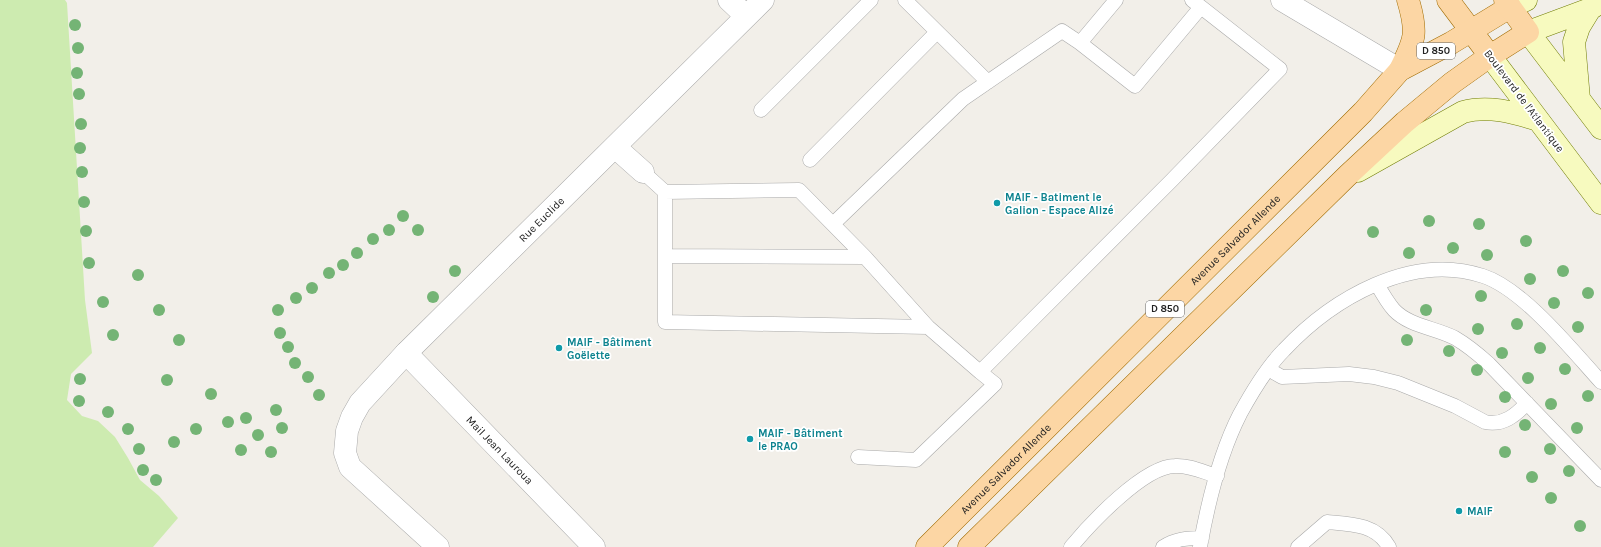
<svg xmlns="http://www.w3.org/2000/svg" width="1601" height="547" viewBox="0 0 1601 547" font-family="Karla,sans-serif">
<rect width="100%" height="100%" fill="#f2efe9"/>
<!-- grass -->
<path fill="#cdebb0" d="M0 0H65L67 3 85 300 92 353 71 374 67 400 82 416 98 421 115 437 128 458 140 480 159 496 178 518 153 547H0Z"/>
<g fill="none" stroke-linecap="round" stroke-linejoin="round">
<defs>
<path id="lane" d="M905 0 988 82
M1080 43 1135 86 1201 7
M761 110 871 0
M810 160 937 32
M643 172 665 192V322L928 327 865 257 799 190 665 192
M833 224 963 99 1062 31 1080 43 1116 0
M665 256 865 257
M1377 284C1382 293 1387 302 1394 310 1409 326 1436 328 1455 338 1467 345 1478 354 1489 364L1601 480
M928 327 980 372 1172 180 1280 69 1192 0
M1268 369 1282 377 1349 374 1374 377 1398 383 1455 406 1485 422C1503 426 1516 415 1527 403
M858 457 916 460 995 384 980 372
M1071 547C1090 524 1144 466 1175 466 1189 465 1203 472 1217 476
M1163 547C1175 539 1187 538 1202 538
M1200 547C1208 502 1219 455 1240 414 1252 392 1266 368 1284 350 1332 299 1411 252 1483 276 1523 289 1572 350 1601 382
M1298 547 1327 522C1351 524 1376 524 1389 547"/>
<g id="street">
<path d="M729 0 746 16"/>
<path d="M1282 0 1400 70"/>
<path d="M615 147 643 172"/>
<path id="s1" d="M406 353 594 547"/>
<path id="s2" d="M438 547 350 467 345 453 347 431 352 417 360 403 406 353 763 0"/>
</g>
<path id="secondary" d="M1601 2 1590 9 1528 32 1601 128
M1510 7 1526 0
M1490 56 1601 203
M1579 99 1574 42 1579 27 1590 9
M1358 171 1463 112C1488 105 1513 112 1538 120"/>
<g id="primary">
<path d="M1448 0 1490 56"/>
<path d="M1400 70C1415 40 1418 33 1408 0"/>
<path id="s3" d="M927 547 1363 112 1400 70 1451 43 1510 7"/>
<path d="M969 547 1347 176 1405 122 1452 83 1490 56 1528 32 1505 0"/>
</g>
</defs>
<!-- lane casing -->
<use href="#lane" stroke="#a9a9a9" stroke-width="15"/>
<!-- street casing -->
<use href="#street" stroke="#a9a9a9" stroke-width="23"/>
<!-- secondary casing -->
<use href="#secondary" stroke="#707d05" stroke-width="23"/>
<!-- primary casing -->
<use href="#primary" stroke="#a06b00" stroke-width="23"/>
<!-- lane -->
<use href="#lane" stroke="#fff" stroke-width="14"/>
<!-- street -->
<use href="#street" stroke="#fff" stroke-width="22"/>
<!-- secondary -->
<use href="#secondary" stroke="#f7fabf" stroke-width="22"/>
<!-- primary -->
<use href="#primary" stroke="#fcd6a4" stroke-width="22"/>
</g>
<!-- trees -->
<g fill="#74b475">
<circle cx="75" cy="25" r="6"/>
<circle cx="78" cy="48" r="6"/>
<circle cx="77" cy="73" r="6"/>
<circle cx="79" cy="94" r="6"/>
<circle cx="81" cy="124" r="6"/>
<circle cx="80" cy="148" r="6"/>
<circle cx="82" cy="172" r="6"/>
<circle cx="84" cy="202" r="6"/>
<circle cx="403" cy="216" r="6"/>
<circle cx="1429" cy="221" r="6"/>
<circle cx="1479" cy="224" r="6"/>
<circle cx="389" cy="230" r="6"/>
<circle cx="418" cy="230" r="6"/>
<circle cx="86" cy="231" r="6"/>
<circle cx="1373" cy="232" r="6"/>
<circle cx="373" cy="239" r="6"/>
<circle cx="1526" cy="241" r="6"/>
<circle cx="1453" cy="248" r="6"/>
<circle cx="357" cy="253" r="6"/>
<circle cx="1409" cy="253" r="6"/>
<circle cx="1487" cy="255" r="6"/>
<circle cx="89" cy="263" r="6"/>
<circle cx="343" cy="265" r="6"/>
<circle cx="455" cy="271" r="6"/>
<circle cx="1563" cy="271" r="6"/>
<circle cx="329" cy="273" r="6"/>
<circle cx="138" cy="275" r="6"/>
<circle cx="1530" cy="279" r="6"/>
<circle cx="312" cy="288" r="6"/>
<circle cx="1588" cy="293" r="6"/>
<circle cx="1481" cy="296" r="6"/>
<circle cx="433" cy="297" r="6"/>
<circle cx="296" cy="298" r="6"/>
<circle cx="103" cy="302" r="6"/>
<circle cx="1554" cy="303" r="6"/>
<circle cx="159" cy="310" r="6"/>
<circle cx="278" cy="310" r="6"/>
<circle cx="1426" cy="310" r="6"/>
<circle cx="1517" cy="324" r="6"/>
<circle cx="1578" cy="327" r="6"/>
<circle cx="1478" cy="329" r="6"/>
<circle cx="280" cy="333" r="6"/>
<circle cx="113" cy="335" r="6"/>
<circle cx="179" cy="340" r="6"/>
<circle cx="1407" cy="340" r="6"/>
<circle cx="288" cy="347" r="6"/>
<circle cx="1540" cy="348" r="6"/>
<circle cx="1449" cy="351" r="6"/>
<circle cx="1502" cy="353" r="6"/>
<circle cx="295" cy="363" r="6"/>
<circle cx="1565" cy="369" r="6"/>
<circle cx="1477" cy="370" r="6"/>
<circle cx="308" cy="377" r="6"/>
<circle cx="1528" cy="378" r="6"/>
<circle cx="80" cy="379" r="6"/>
<circle cx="167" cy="380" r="6"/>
<circle cx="211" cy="394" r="6"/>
<circle cx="319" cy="395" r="6"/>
<circle cx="1588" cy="396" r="6"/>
<circle cx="1505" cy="397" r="6"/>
<circle cx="79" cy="401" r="6"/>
<circle cx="1551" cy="404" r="6"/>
<circle cx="276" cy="410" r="6"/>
<circle cx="108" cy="412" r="6"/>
<circle cx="246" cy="418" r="6"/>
<circle cx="228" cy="422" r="6"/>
<circle cx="1525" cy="425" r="6"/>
<circle cx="282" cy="428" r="6"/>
<circle cx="1577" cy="428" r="6"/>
<circle cx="128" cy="429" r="6"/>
<circle cx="196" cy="429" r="6"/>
<circle cx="258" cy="435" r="6"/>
<circle cx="174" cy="442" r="6"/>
<circle cx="139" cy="449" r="6"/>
<circle cx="1550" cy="449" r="6"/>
<circle cx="241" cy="450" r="6"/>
<circle cx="271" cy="452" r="6"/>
<circle cx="1505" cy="452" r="6"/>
<circle cx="143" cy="470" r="6"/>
<circle cx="1569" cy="471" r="6"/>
<circle cx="1532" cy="477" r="6"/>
<circle cx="156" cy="480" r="6"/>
<circle cx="1551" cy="498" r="6"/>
<circle cx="1580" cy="526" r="6"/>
</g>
<!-- markers -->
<g fill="#0f9aa8" stroke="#fff" stroke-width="1.5">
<circle cx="997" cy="203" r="4"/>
<circle cx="559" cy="348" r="4"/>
<circle cx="750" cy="439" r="4"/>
<circle cx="1459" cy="511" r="4"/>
</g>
<g text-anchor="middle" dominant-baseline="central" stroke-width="3.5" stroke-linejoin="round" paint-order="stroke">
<!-- shield labels -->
<g fill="#fff" stroke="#646464" stroke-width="1">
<rect x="1417" y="43" width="38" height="16" rx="3"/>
<rect x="1146" y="301" width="38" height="16" rx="3"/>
</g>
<g font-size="10" font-weight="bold" fill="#222">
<text x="1436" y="51">D 850</text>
<text x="1165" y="309">D 850</text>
</g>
<!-- street labels -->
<g font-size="11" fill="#222" stroke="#fff">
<text transform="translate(1524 101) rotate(53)">Boulevard de l'Atlantique</text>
<text stroke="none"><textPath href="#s2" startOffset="445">Rue Euclide</textPath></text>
<text stroke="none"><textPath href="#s3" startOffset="435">Avenue Salvador Allende</textPath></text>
<text stroke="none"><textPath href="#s1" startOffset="135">Mail Jean Lauroua</textPath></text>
<text stroke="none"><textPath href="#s3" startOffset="111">Avenue Salvador Allende</textPath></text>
</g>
<!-- culture labels -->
<g font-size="11" font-weight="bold" fill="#0d838f" stroke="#fff" text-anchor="start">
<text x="1005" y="197">MAIF - Batiment le<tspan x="1005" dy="13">Galion - Espace Alizé</tspan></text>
<text x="567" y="342">MAIF - Bâtiment<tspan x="567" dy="13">Goëlette</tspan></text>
<text x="758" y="433">MAIF - Bâtiment<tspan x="758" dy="13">le PRAO</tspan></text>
<text x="1467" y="511">MAIF</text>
</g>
</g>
</svg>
